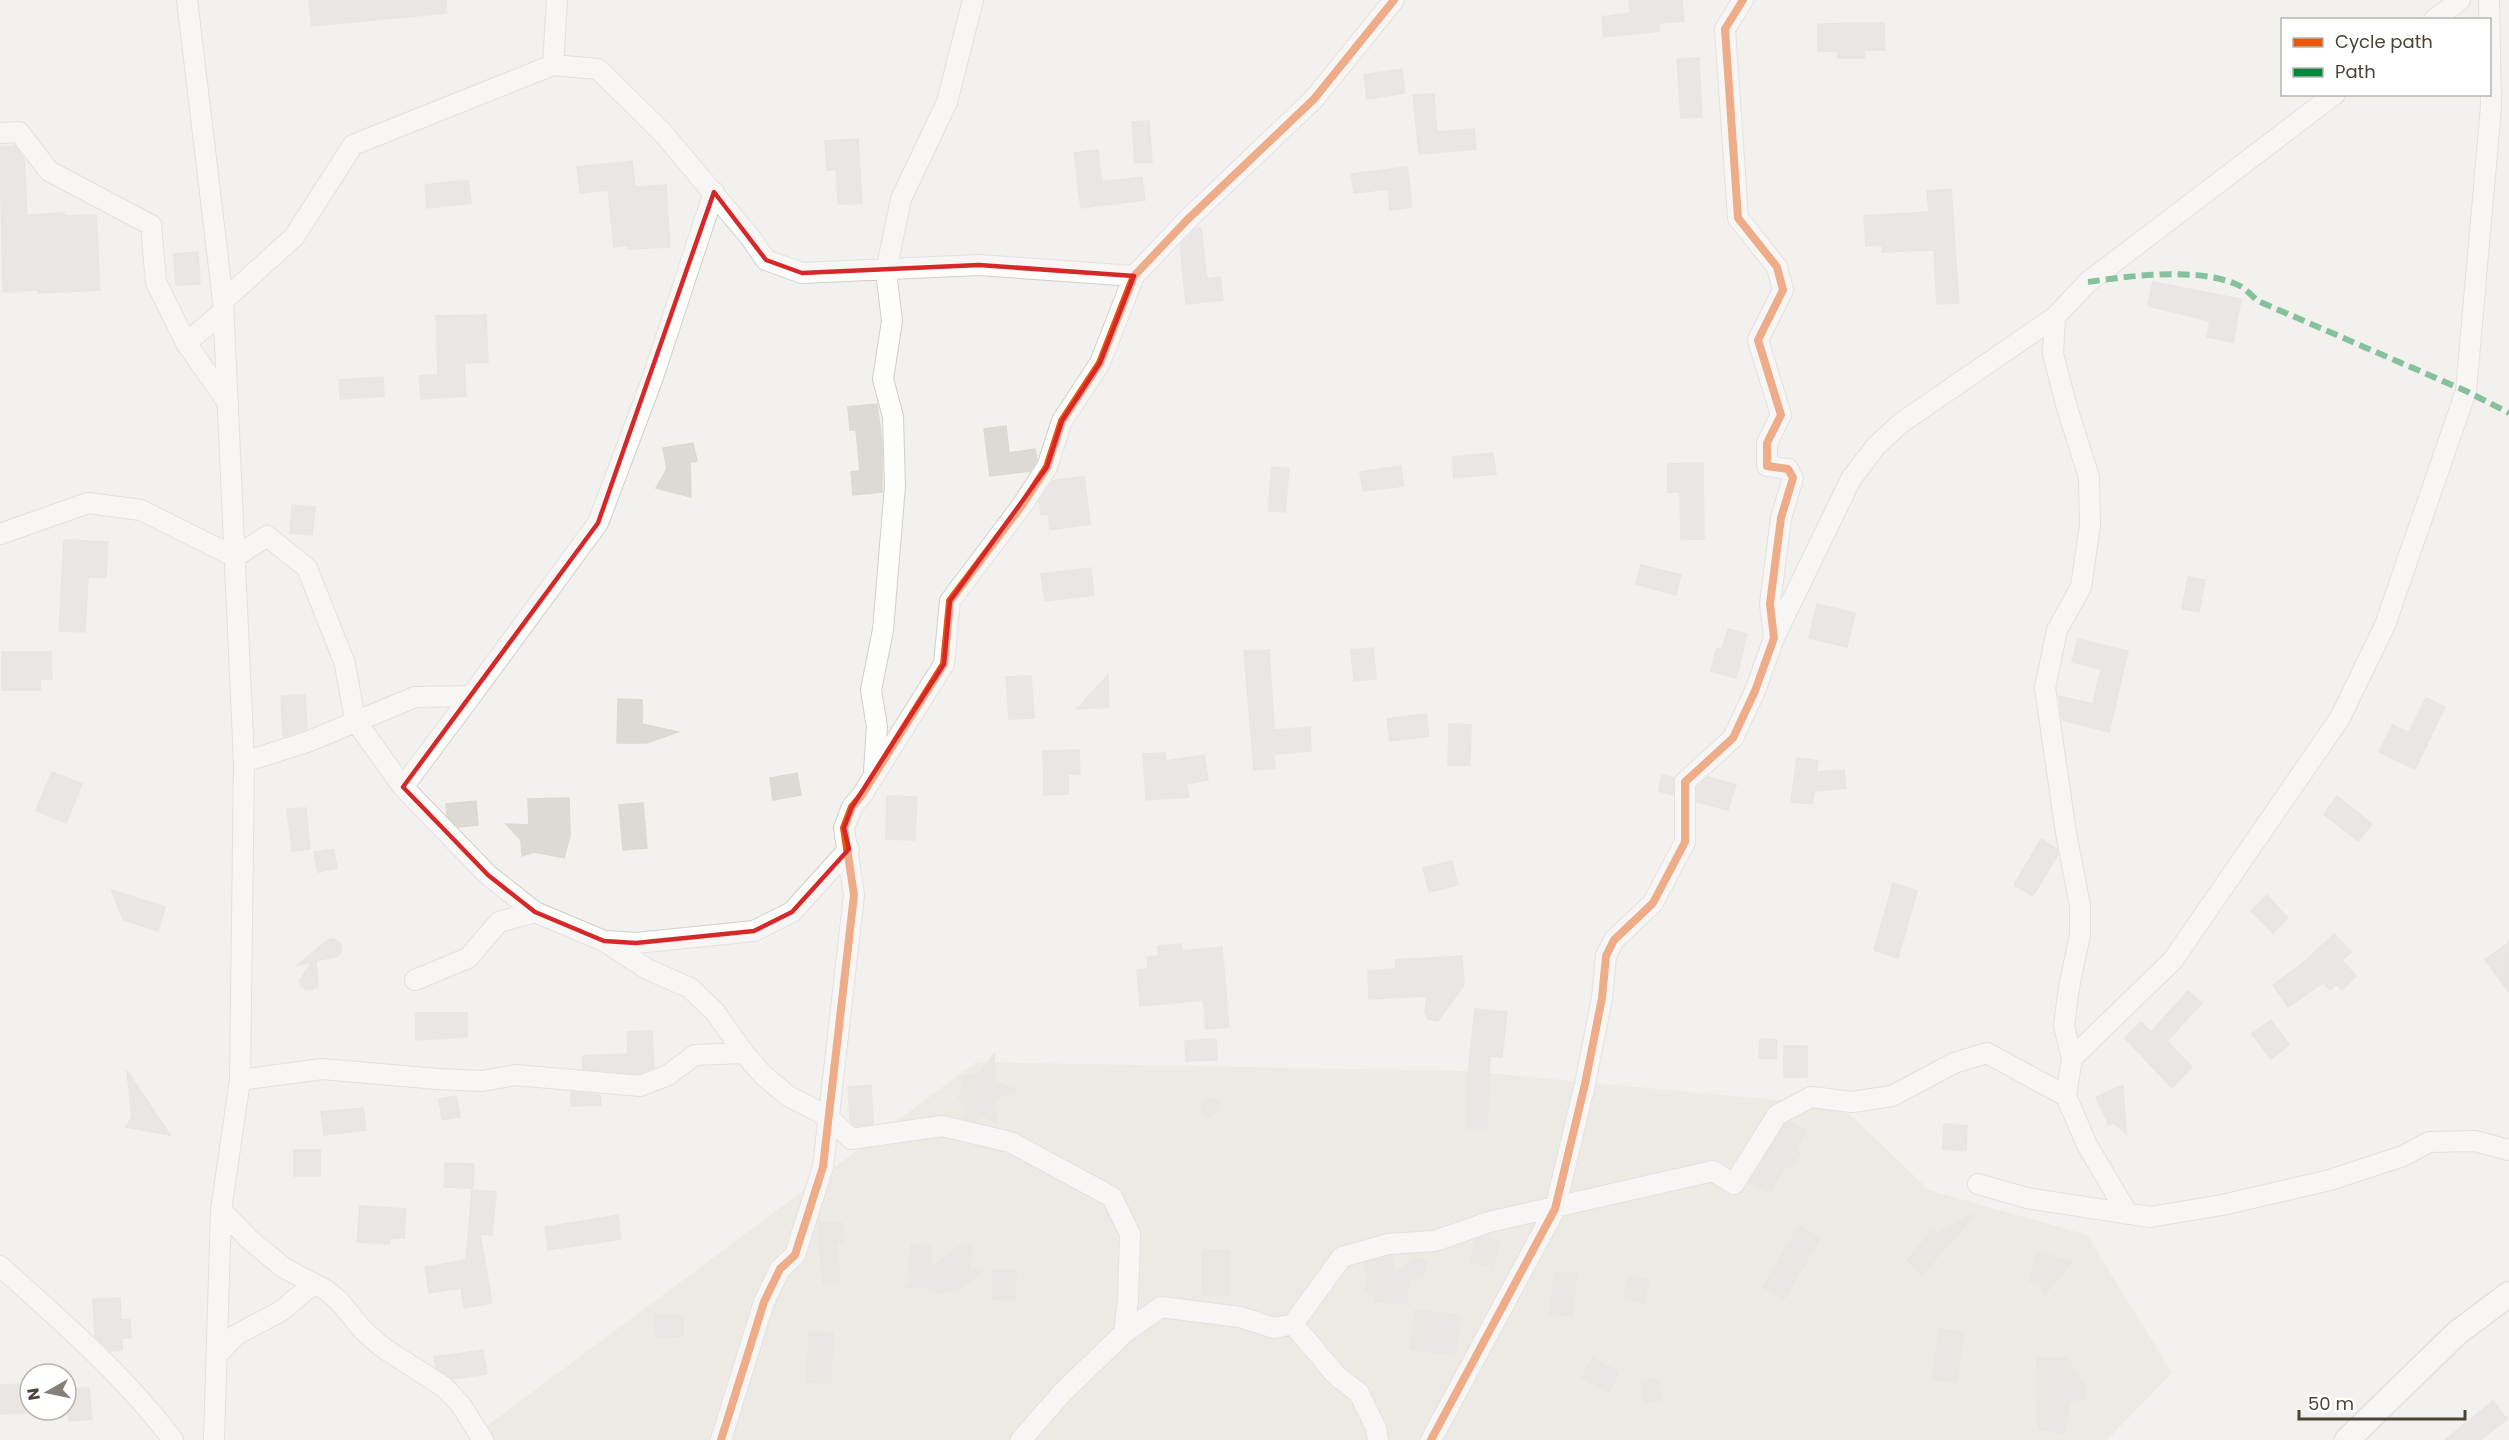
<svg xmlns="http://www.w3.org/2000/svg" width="2509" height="1440" viewBox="0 0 2509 1440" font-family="Poppins,sans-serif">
<rect width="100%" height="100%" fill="#f3f1ee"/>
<!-- residential -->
<path fill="#e7e3db" d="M976 1062 1466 1071 1841 1106 1929 1190 2087 1235 2172 1373 2107 1440H468Z"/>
<!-- building -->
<path fill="#dddad6" stroke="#dcd8d3" stroke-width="1.5" d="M309 0H446V13L312 26Z
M1629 0H1682L1684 21 1659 23 1660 31 1604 37 1602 17 1630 13Z
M1884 23 1885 50H1864V58H1838V51H1818V24Z
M1699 58 1702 117 1681 118 1677 59Z
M1402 69 1405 93 1367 99 1364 75Z
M1434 94 1437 132 1474 129 1476 149 1419 154 1413 95Z
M1149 121 1152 162 1135 163 1132 122Z
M858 139 862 203 838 204 836 170H827L825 141Z
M15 146 24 159 27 215 64 213 65 216 96 215 100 290 38 293V290L3 292 0 147Z
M1098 150 1102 182 1142 177 1145 200 1081 208 1074 153Z
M632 161 635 187 666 185 670 247 628 249V245L614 247 608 190 580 193 577 167Z
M1407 167 1412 207 1390 210 1388 189 1354 193 1351 174Z
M468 180 471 203 427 208 425 185Z
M1951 189 1959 303 1937 304 1934 250 1882 252V245L1866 246 1864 216 1929 212 1927 191Z
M1196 228H1201L1207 279 1220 277 1223 300 1186 304 1180 245Z
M198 252 200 284 176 285 174 254Z
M2153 282 2241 299 2233 342 2207 337 2210 321 2148 306Z
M486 315 488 362 464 363 466 396 421 399 419 376 438 375 436 316Z
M383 377 384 396 340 399 339 380Z
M877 404 882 441V492L853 495 851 472 860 471 856 430H850L848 407Z
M1006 426 1009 453 1035 449 1037 460 1030 471 990 476 984 429Z
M693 443 697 461 690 462 691 497 656 488 667 469 663 448Z
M1493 453 1496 474 1454 478 1452 457Z
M1703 463 1704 539H1681L1680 492H1668V464Z
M1401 466 1403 486 1363 491 1360 472Z
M1272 467 1289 469 1285 512 1268 511Z
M1084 476 1090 524 1050 530 1048 514 1041 515 1039 501 1053 481Z
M292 505 315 507 312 535 290 533Z
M64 540 108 542 106 577H88L85 632 59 631Z
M1641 565 1681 575 1676 595 1636 584Z
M1091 568 1094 595 1045 601 1041 574Z
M2188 577 2205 580 2199 612 2182 609Z
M1817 604 1855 613 1847 647 1809 638Z
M1728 629 1747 634 1736 678 1711 671 1717 648 1722 649Z
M2078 639 2128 651 2109 732 2062 720 2059 696 2093 704 2101 669 2072 662Z
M1373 648 1376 679 1354 681 1351 650Z
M1269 650 1274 730 1310 727 1311 751 1274 754 1275 768 1254 770 1244 651Z
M2 652H51L52 679H40V690H2Z
M1108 675 1109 707 1077 709Z
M1031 676 1034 718 1009 719 1006 677Z
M305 695 307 729 283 737 281 696Z
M2426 698 2445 707 2415 769 2379 752 2392 725 2409 733Z
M618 699 642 700V724L678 732 647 743H617Z
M1426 714 1429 736 1390 741 1387 719Z
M1449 724 1471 725 1470 765H1448Z
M1079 750 1080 774H1068V794L1044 795 1043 751Z
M1165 753 1166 761 1204 755 1208 780 1186 784 1189 797 1146 800 1143 754Z
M1797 758 1818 761 1816 772 1844 770 1846 788 1814 791 1812 804 1791 802Z
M52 772 82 784 66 823 36 810Z
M797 773 801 795 773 800 770 778Z
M1662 775 1674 778 1673 795 1659 791Z
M1708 777 1736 785 1728 810 1697 802V787Z
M887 796 917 797 915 840 886 839Z
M2337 796 2372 824 2358 841 2324 814Z
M569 798 570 836 564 858 534 852 522 856 521 840 506 824 529 825 528 799Z
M476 801 478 825 458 827 447 816 446 804Z
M643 803 647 848 623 850 619 805Z
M306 808 310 849 292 851 287 809Z
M2041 839 2057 849 2058 854 2033 896 2014 885Z
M334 849 337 868 318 872 314 852Z
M1452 861 1458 885 1429 892 1423 868Z
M1893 883 1917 891 1898 958 1874 950Z
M111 890 165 907 158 931 124 920Z
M2267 895 2288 918 2273 933 2251 911Z
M2334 934 2351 952 2342 960 2356 976 2342 990 2336 984 2330 990 2323 983 2288 1007 2273 985 2302 964Z
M333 939 341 944V953L337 956 316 961 318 987 310 990 305 989 299 982 312 962 296 966 328 940Z
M2509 942V992L2485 960Z
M1181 944 1182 951 1222 947 1229 1027 1206 1029 1203 1000 1140 1006 1137 970 1148 969 1147 957 1159 956 1158 946Z
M1462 956 1464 985 1438 1021 1428 1019 1425 1012 1427 996 1369 999 1368 971 1396 969 1395 960Z
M2188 991 2202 1003 2167 1041 2192 1067 2172 1088 2125 1038 2141 1022 2151 1032Z
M1475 1009 1507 1012 1502 1057 1490 1056 1487 1128H1466L1468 1074Z
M416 1013H467V1037L416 1040Z
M2271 1020 2289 1045 2271 1059 2252 1034Z
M652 1031 654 1068 637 1074 583 1069V1056L628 1054 627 1032Z
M1216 1039 1217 1060 1186 1061 1185 1041Z
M1760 1039 1777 1040 1776 1059 1759 1058Z
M1784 1046H1807V1077H1784Z
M994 1054V1082L1017 1090 993 1100 997 1124 983 1115 976 1122 965 1119 966 1108 958 1096 962 1093 963 1076 980 1074Z
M127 1071 170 1135 126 1127 132 1117Z
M871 1085 873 1124 855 1126 850 1121 848 1087Z
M2123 1085 2126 1133 2114 1123 2109 1125 2096 1097Z
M571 1092 600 1095 601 1105 571 1106Z
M456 1096 460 1117 442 1120 439 1099Z
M1207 1098 1220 1101 1218 1111 1210 1117 1203 1114 1201 1108Z
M363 1108 366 1130 324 1135 321 1112Z
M1790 1122 1806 1131 1796 1150 1800 1153 1792 1168 1786 1165 1770 1193 1750 1182 1785 1124Z
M1944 1124 1967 1126 1966 1151 1943 1149Z
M294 1150H320V1176H294Z
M445 1163 474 1164 473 1188 444 1187Z
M472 1190 496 1192 492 1235 480 1234 492 1303 464 1308 461 1288 429 1293 425 1267 466 1260Z
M360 1206 406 1209 404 1238H390L389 1244 357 1242Z
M618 1215 621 1239 548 1250 545 1227Z
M1971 1215 1973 1217 1922 1274 1907 1260 1933 1230 1937 1234Z
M818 1223H842L843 1242H836L840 1282 823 1283Z
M1799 1226 1820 1238 1784 1299 1763 1287Z
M1481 1237 1499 1242 1493 1267 1470 1261 1476 1239Z
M911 1245 930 1246V1268L960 1246 969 1245 972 1253 968 1269 984 1270 958 1290 944 1291 938 1294 934 1288 906 1287 909 1284Z
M1202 1250 1230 1251 1229 1295H1202Z
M2038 1252 2072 1262 2044 1295 2040 1284 2030 1281Z
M1391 1256 1395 1274 1413 1258 1422 1259 1426 1263 1425 1272 1421 1276 1409 1279 1406 1304 1375 1301V1296L1364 1291 1369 1279 1365 1263Z
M993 1270H1016L1015 1300 992 1299Z
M1555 1272 1577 1274 1572 1316 1550 1314Z
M1630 1276 1649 1281 1643 1303 1624 1298Z
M120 1298 121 1320H130L131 1338H122V1350L110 1351 95 1337 93 1299Z
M1415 1310 1460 1315 1455 1355 1411 1349Z
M655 1315H683V1336L656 1337Z
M1939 1329 1963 1332 1957 1382 1933 1379Z
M809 1332 833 1333 831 1383 807 1382Z
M483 1350 487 1374 453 1379 436 1368 434 1357Z
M1592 1358 1619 1372 1609 1392 1582 1378Z
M2037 1358H2067L2086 1388 2084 1398 2069 1402 2065 1433 2038 1429Z
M1658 1379 1661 1400 1644 1402 1642 1381Z
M25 1384 26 1413 0 1414V1385Z
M89 1388 92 1419 69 1421 66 1390Z
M2493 1401 2507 1419 2480 1440H2445Z"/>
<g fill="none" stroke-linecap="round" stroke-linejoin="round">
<defs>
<path id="minor" d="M187 0 223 301 244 762 240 1080 221 1210 214 1440
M2434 20 2460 0
M553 65 557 0
M0 133 19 132 49 171 151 225 156 282 186 343 228 403
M223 301 294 237 353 145 553 65 598 69 663 133 750 237 766 260 802 273 979 265 1134 276
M2055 317 2053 354 2067 408 2089 477 2090 525 2081 587 2057 630 2045 688 2066 833 2080 906V935L2069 987 2064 1026 2072 1058
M186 343 223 312
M0 534 88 503 141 510 235 557 267 536 307 568 345 664 355 720 403 787 471 696
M1774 638 1851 479 1876 446 1901 423 2055 317 2088 282 2335 94
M244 762 307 742 415 697 471 696 598 523 652 380 714 192
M874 771 877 727 871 690 883 630 895 486 893 417 883 379 892 321 886 271 901 199 947 102 973 0
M403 787 488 875 535 912 604 941 647 969 690 988 715 1012 744 1053
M606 941 636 943 754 931 792 912 849 849
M415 980 468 958 499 922 535 912
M240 1080 322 1069 438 1079 482 1081 516 1075 640 1086 668 1075 695 1055 744 1053 763 1075 788 1096 829 1117 851 1139 942 1126 1010 1142 1112 1197 1130 1234 1128 1300 1124 1333
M1978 1184 2027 1198 2150 1217 2222 1205 2330 1180 2403 1156 2429 1142 2475 1141 2509 1150
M221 1210 249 1239 284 1268 326 1290 339 1301 363 1330 382 1347 444 1387 461 1405 483 1440
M2128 1214 2087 1145 2066 1096 2072 1058 2173 960 2340 718 2385 625 2466 391 2491 107 2489 0
M0 1266C60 1320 124 1375 173 1440
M1293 1324 1342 1257 1388 1244 1435 1241 1489 1222 1713 1171 1734 1184 1777 1115 1811 1097 1852 1102 1892 1096 1954 1063 1987 1053 2066 1096
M216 1356 236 1335 281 1311 312 1285
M721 1440 764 1302 780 1269 795 1255 823 1167 854 895 844 828 852 807 862 795 944 664 950 601 1023 504 1047 467 1062 421 1100 363 1134 276 1187 220 1314 99 1394 0
M1021 1440 1062 1393 1124 1333 1161 1307 1240 1317 1274 1328 1293 1324 1336 1375 1359 1393 1376 1428 1378 1440
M1431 1440 1555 1209 1585 1084 1602 998 1606 956 1614 940 1653 903 1685 842V782L1733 738 1755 691 1774 638 1770 604 1781 518 1793 478 1788 469 1767 466V443L1781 415 1758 340 1783 290 1777 267 1738 218 1725 29 1743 0"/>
<path id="tertiary" d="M2347 1440 2457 1333 2509 1294"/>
</defs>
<!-- minor casing -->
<use href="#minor" stroke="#d1cfcb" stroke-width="22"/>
<!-- tertiary casing -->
<use href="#tertiary" stroke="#d1cfcb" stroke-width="27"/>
<!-- minor -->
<use href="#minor" stroke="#fdfdfc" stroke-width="20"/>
<!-- tertiary -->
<use href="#tertiary" stroke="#fdfdfc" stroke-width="24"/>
<!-- quiet -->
<path stroke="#00873e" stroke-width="6" stroke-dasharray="12 6" stroke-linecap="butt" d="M2088 282C2131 276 2194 267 2236 284 2244 287 2251 295 2258 301L2466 391 2509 413"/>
<defs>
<path id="cycleway" d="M721 1440 764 1302 780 1269 795 1255 823 1167 854 895 844 828 852 807 862 795 944 664 950 601 1023 504 1047 467 1062 421 1100 363 1134 276 1187 220 1314 99 1394 0
M1431 1440 1555 1209 1585 1084 1602 998 1606 956 1614 940 1653 903 1685 842V782L1733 738 1755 691 1774 638 1770 604 1781 518 1793 478 1788 469 1767 466V443L1781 415 1758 340 1783 290 1777 267 1738 218 1725 29 1743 0"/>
</defs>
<!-- cycleway casing -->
<use href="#cycleway" stroke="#fff" stroke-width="11"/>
<!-- cycleway -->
<use href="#cycleway" stroke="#e8590c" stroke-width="8"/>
</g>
<!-- marked area -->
<path d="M0 0H2509V1440H0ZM714 192 766 260 802 273 979 265 1134 276 1100 363 1062 421 1047 467 950 601 944 664 852 807 844 828 849 849 792 912 754 931 636 943 604 941 535 912 488 875 403 787 598 523Z" fill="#f3f1ee" fill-opacity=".55" fill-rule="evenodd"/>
<path fill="none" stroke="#d62828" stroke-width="4.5" stroke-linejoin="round" d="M714 192 766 260 802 273 979 265 1134 276 1100 363 1062 421 1047 467 950 601 944 664 852 807 844 828 849 849 792 912 754 931 636 943 604 941 535 912 488 875 403 787 598 523Z"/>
<!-- legend -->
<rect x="2281" y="18" width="210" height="78" fill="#ffffff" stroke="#b7b4af" stroke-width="1.5"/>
<rect x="2293" y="38" width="30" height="9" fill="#e8590c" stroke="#b7b4af" stroke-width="1.5"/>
<text x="2335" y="48" font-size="18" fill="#4b4338">Cycle path</text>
<rect x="2293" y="68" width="30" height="9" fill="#00873e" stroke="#b7b4af" stroke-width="1.5"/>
<text x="2335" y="78" font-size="18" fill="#4b4338">Path</text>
<!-- north arrow -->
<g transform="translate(48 1392) rotate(261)"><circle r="28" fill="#ffffff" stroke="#b7b4af" stroke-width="1.5"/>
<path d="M0-4.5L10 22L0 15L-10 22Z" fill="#868078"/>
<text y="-9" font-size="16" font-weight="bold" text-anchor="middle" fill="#4b4338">N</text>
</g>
<!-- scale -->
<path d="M2299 1410v9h166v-9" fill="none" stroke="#4b4338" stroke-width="3"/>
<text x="2308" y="1410" font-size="18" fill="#4b4338" stroke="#ffffff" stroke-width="4.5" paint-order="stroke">50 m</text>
</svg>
